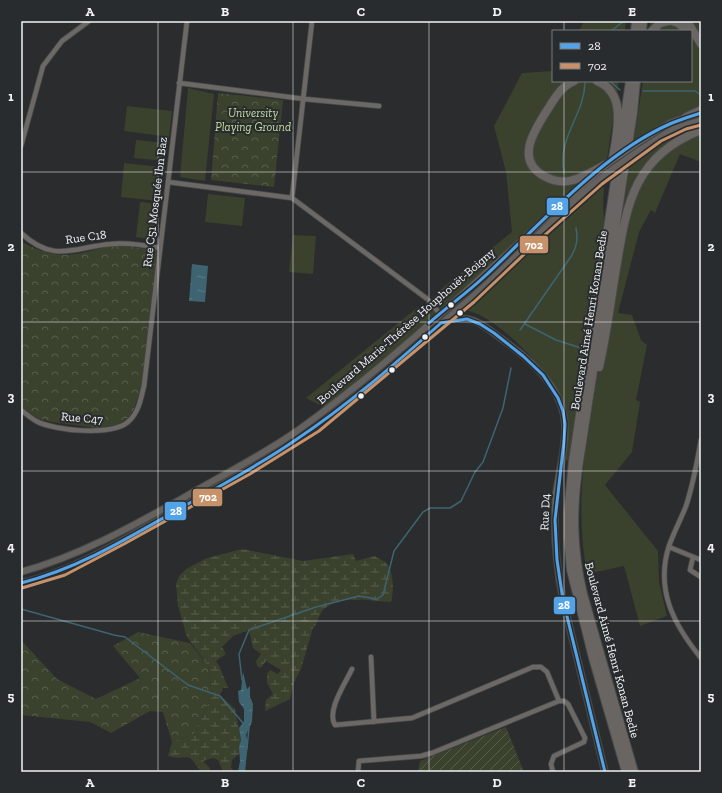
<svg xmlns="http://www.w3.org/2000/svg" width="722" height="793" viewBox="0 0 722 793" font-family="'Zilla Slab',serif">
<defs>
<pattern id="forest-crowns" width="20" height="18" patternUnits="userSpaceOnUse"><rect width="20" height="18" fill="#3a422e"/><path d="M2 6a3 3 0 1 1 6 0M12 15a3 3 0 1 1 6 0" fill="none" stroke="#575e4d"/></pattern>
<pattern id="wetland-marsh" width="20" height="14" patternUnits="userSpaceOnUse"><rect width="20" height="14" fill="#3a422e"/><path d="M1 5h8M5 5V1M11 12h8M15 12V8" fill="none" stroke="#575e4d"/></pattern>
<pattern id="garden-furrows" width="10" height="10" patternUnits="userSpaceOnUse"><rect width="10" height="10" fill="#3a422e"/><path d="M-1 1l2-2M0 10L10 0M9 11l2-2" fill="none" stroke="#575e4d"/></pattern>
<pattern id="water-ripples" width="26" height="14" patternUnits="userSpaceOnUse"><rect width="26" height="14" fill="#3e6472"/><path d="M2 4q2-2 4 0t4 0M15 11q2-2 4 0t4 0" fill="none" stroke="#5a7b87"/></pattern>
</defs>
<rect width="100%" height="100%" fill="#2a2c2d"/>
<!-- grass -->
<path fill="#3a422e" d="M584 21H626L625 31H579Z
M650 21H701V162L680 154 655 213 651 210 639 232 618 313 632 315 641 340 647 345 636 400 640 402 632 452 605 485 658 551 659 582 667 616 640 626 624 566 587 574C580 536 580 500 584 461L643 81H691V31H649Z
M553 71V81H619C615 108 598 201 605 221L571 461 565 460C567 445 570 428 567 412 559 381 491 304 456 310 437 314 416 343 400 355 376 374 351 391 327 409L306 398 418 307 420 309 437 294 436 293 512 232 506 172 494 126 522 73Z
M188 88 214 94 205 181 180 177Z
M127 106 172 111 169 137 124 131Z
M136 140 167 143 165 161 134 158Z
M124 163 162 167 158 201 121 197Z
M208 194 245 198 242 226 205 222Z
M140 202 159 204 154 240 136 237Z
M293 235 316 236 313 274 289 272Z"/>
<!-- forest -->
<path fill="url(#forest-crowns)" d="M218 93 283 100 274 187 211 180Z
M21 241C42 254 62 258 86 252 95 250 105 246 114 246 128 245 142 250 157 249L142 387 133 411 128 418 118 425 97 428 52 422 37 418 21 407Z
M138 632 190 643 208 666 212 696 194 734 172 742 163 712 150 711 111 733 90 722 21 715V640L57 679 96 699 140 678 113 646Z"/>
<!-- wetland -->
<path fill="url(#wetland-marsh)" d="M242 549 303 561 353 554 356 561 374 556C378 558 383 560 386 563 394 570 394 592 391 602 369 601 343 594 324 609 318 614 319 623 313 628L301 669 294 682 290 699 265 711 266 700 273 694 267 683V674L270 670 278 674 281 670 266 661 261 668 257 666 256 661 261 654 253 648 249 630 233 636 222 647 226 654 216 661C223 670 223 679 229 688H223L220 695 235 709 241 740 239 747 240 753 232 760 231 768 235 772H223L218 760 213 758 203 761 209 767 211 772H202C197 768 195 762 191 759 186 755 177 760 168 756L172 742 194 734 212 696 208 666 187 637 178 606 176 584 179 576 186 569 207 558Z"/>
<!-- garden -->
<path fill="url(#garden-furrows)" d="M506 727 524 772H418L420 761Z"/>
<!-- water -->
<path fill="url(#water-ripples)" d="M192 264 208 266 205 302 189 301Z
M243 672 247 689 250 686V697L253 704 252 722 246 735 248 743 245 772H238L240 761 239 747 241 740 239 728 244 721V709L239 702 238 691 241 690Z"/>
<g fill="none" stroke-linecap="round" stroke-linejoin="round">
<!-- stream -->
<path stroke="#3e6472" stroke-width="1.5" d="M611 31 624 21
M610 81 620 90
M643 91H695L701 95
M564 173C557 137 584 116 585 83
M525 324 556 340 581 348
M520 330 572 255C577 246 578 239 576 228
M21 609 114 635 125 637 188 685 220 696 243 723
M242 680 239 654 249 630 316 607 359 596 377 599 383 595 394 551 423 512 430 508H450L461 501 475 472 483 462 503 408 511 368
M247 749 249 727"/>
<defs>
<path id="street" d="M179 83 304 99 379 106
M21 146 43 66 62 41 89 21
M168 182 292 198 426 298
M292 198 312 21
M21 233C54 264 74 247 111 244 127 242 144 245 160 248
M429 301 440 314
M21 410C26 414 31 418 36 421 55 431 115 437 130 420 139 411 141 398 144 386L187 21
M701 440C697 463 693 485 686 506 681 519 674 532 669 546 655 590 674 625 701 658
M669 547 701 560
M693 557 690 570 701 577
M371 657 374 722
M352 669C346 682 326 711 335 725L412 718 533 667H541L547 672 559 701
M358 772 359 761 421 756 432 753 559 701H564L568 704 585 738 584 742 554 756 551 764 553 772"/>
<path id="secondary" d="M642 140 670 123 690 116
M640 150 673 129 701 120
M446 321C472 313 483 325 503 340 530 359 564 388 565 425 566 448 559 471 556 494 553 529 556 565 563 600L605 772
M21 572C79 556 131 527 183 498 221 476 261 456 297 431 405 354 499 258 599 171
M21 583C72 572 123 540 168 515 218 487 268 460 315 427 369 389 420 342 471 298 517 258 558 211 607 173"/>
<path id="highway" d="M672 21 678 23 687 31
M687 21 701 44
M635 31 636 21
M642 31 643 21
M652 31 660 23 668 21
M574 81C560 87 554 100 546 112 534 131 515 160 544 176 553 181 563 183 573 180 585 177 596 169 607 164
M597 81C630 94 615 139 612 165
M686 117 701 110
M599 367C607 333 611 297 617 263 627 201 636 155 701 130
M626 772 593 658 571 570 568 537V513L573 461 630 81
M634 772 583 594C572 548 572 509 579 462L633 113 636 81"/>
</defs>
<!-- street casing -->
<use href="#street" stroke="#474848" stroke-width="6"/>
<!-- secondary casing -->
<use href="#secondary" stroke="#474848" stroke-width="8"/>
<!-- highway casing -->
<use href="#highway" stroke="#474848" stroke-width="10"/>
<!-- street -->
<use href="#street" stroke="#6b6865" stroke-width="4.5"/>
<!-- secondary -->
<use href="#secondary" stroke="#64615f" stroke-width="6"/>
<!-- highway -->
<use href="#highway" stroke="#686563" stroke-width="8"/>
<defs>
<path id="secondary-bridge" d="M607 164 642 140
M607 173 640 150"/>
</defs>
<!-- secondary-bridge casing -->
<use href="#secondary-bridge" stroke="#474848" stroke-width="8" stroke-linecap="butt"/>
<!-- secondary-bridge -->
<use href="#secondary-bridge" stroke="#64615f" stroke-width="6"/>
<defs>
<path id="bus-1" d="M429 323C447 307 467 293 485 276 540 225 602 153 672 123 682 119 691 116 701 113
M21 583C76 569 123 541 172 513 214 489 257 467 297 439 348 405 395 364 441 323L467 319 480 324 494 333 523 356 543 375 558 398 563 411 565 424 564 441 555 520 557 560 563 600 605 772"/>
<path id="bus-2" d="M22 588 65 575 124 544 250 474 319 431 474 302 537 242 602 184 661 141 686 129 701 125"/>
</defs>
<!-- bus-1 casing -->
<use href="#bus-1" stroke="#292c2e" stroke-width="6"/>
<!-- bus-2 casing -->
<use href="#bus-2" stroke="#292c2e" stroke-width="6"/>
<!-- bus-1 -->
<use href="#bus-1" stroke="#53a3e8" stroke-width="3"/>
<!-- bus-2 -->
<use href="#bus-2" stroke="#c7916a" stroke-width="3"/>
</g>
<!-- grid -->
<path fill="none" stroke="#f1f3f4" stroke-width="1" stroke-opacity="0.55" d="M158 21V772M293 21V772M429 21V772M564 21V31M564 81V772M21 172H701M21 322H701M21 471H701M21 621H701"/>
<!-- markers -->
<g fill="#f1f3f4" stroke="#292c2e" stroke-width="1.5">
<circle cx="451" cy="305" r="3.5"/>
<circle cx="460" cy="313" r="3.5"/>
<circle cx="425" cy="337" r="3.5"/>
<circle cx="392" cy="370" r="3.5"/>
<circle cx="361" cy="396" r="3.5"/>
</g>
<g text-anchor="middle" dominant-baseline="central" stroke-width="4" stroke-linejoin="round" paint-order="stroke">
<!-- park labels -->
<g font-size="12" font-style="italic" fill="#c5dda1" stroke="#292c2e">
<text x="253" y="113">University<tspan x="253" dy="14">Playing Ground</tspan></text>
</g>
<!-- street labels -->
<g font-size="12" fill="#f1f3f4" stroke="#292c2e">
<text transform="translate(155 202) rotate(-83)">Rue C51 Mosquée Ibn Baz</text>
<text transform="translate(86 237) rotate(-8)">Rue C18</text>
<text transform="translate(589 320) rotate(-81)">Boulevard Aimé Henri Konan Bedie</text>
<text transform="translate(406 326) rotate(-41)">Boulevard Marie-Thérèse Houphouët-Boigny</text>
<text transform="translate(82 418) rotate(5)">Rue C47</text>
<text transform="translate(545 512) rotate(-88)">Rue D4</text>
<text transform="translate(612 650) rotate(75)">Boulevard Aimé Henri Konan Bedie</text>
</g>
</g>
<g stroke="#292c2e" stroke-width="1.5">
<rect x="546" y="197" width="23" height="19" rx="4" fill="#53a3e8"/>
<rect x="519" y="235" width="30" height="19" rx="4" fill="#c7916a"/>
<rect x="192" y="488" width="31" height="19" rx="4" fill="#c7916a"/>
<rect x="164" y="501" width="23" height="20" rx="4" fill="#53a3e8"/>
<rect x="553" y="596" width="23" height="19" rx="4" fill="#53a3e8"/>
</g>
<g font-size="11" text-anchor="middle" font-weight="bold" fill="#fff">
<text x="557" y="210">28</text>
<text x="534" y="249">702</text>
<text x="208" y="501">702</text>
<text x="176" y="515">28</text>
<text x="564" y="609">28</text>
</g>
<!-- border -->
<rect width="722" height="793" fill="none" stroke="#292c2e" stroke-width="44"/>
<!-- legend -->
<rect x="552" y="30" width="140" height="52" fill="#292c2e" stroke="#797c7d"/>
<rect x="560" y="43" width="20" height="6" fill="#53a3e8" stroke="#797c7d"/>
<text x="588" y="50" font-size="12" fill="#f1f3f4">28</text>
<rect x="560" y="63" width="20" height="6" fill="#c7916a" stroke="#797c7d"/>
<text x="588" y="70" font-size="12" fill="#f1f3f4">702</text>
<rect x="22" y="22" width="678" height="749" fill="none" stroke="#f1f3f4" stroke-width="1.5"/>
<g font-size="13" text-anchor="middle" font-weight="bold" fill="#f1f3f4">
<text x="90" y="16">A</text>
<text x="225" y="16">B</text>
<text x="361" y="16">C</text>
<text x="497" y="16">D</text>
<text x="632" y="16">E</text>
<text x="11" y="101">1</text>
<text x="711" y="101">1</text>
<text x="11" y="251">2</text>
<text x="711" y="251">2</text>
<text x="11" y="401">3</text>
<text x="711" y="401">3</text>
<text x="11" y="551">4</text>
<text x="711" y="551">4</text>
<text x="11" y="701">5</text>
<text x="711" y="701">5</text>
<text x="90" y="787">A</text>
<text x="225" y="787">B</text>
<text x="361" y="787">C</text>
<text x="497" y="787">D</text>
<text x="632" y="787">E</text>
</g>
</svg>
